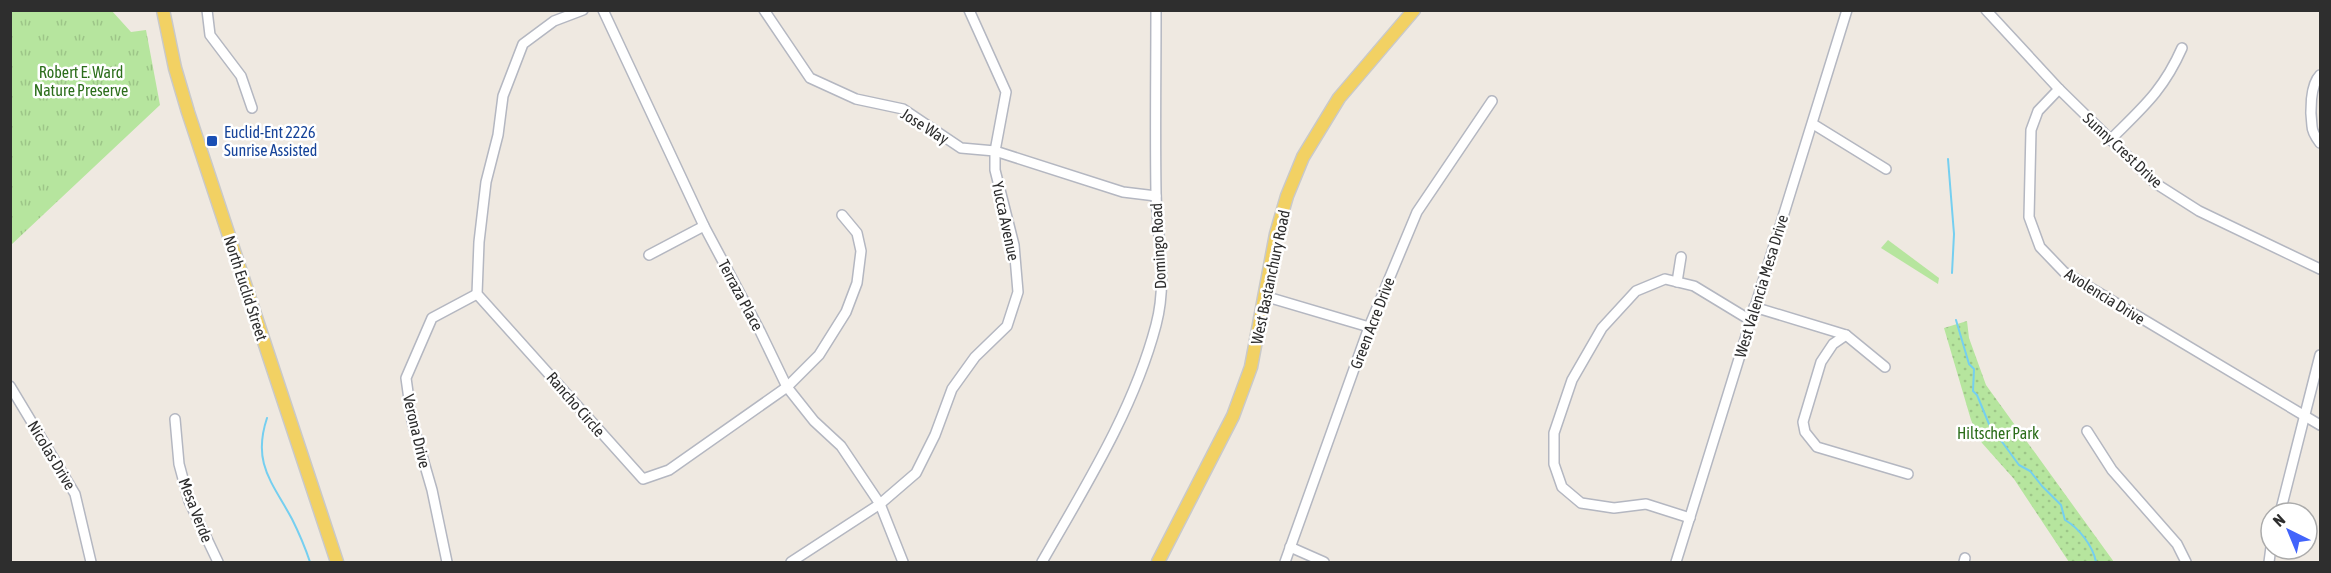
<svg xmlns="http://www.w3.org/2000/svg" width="2331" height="573" viewBox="0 0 2331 573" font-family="'Asap Condensed',sans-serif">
<defs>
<pattern id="grass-tufts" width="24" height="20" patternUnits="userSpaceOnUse" patternTransform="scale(1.5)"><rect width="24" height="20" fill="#b6e59e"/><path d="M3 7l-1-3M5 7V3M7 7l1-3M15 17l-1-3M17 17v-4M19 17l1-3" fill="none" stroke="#9dc588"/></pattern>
<pattern id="park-dots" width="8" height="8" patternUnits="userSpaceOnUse" patternTransform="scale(1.5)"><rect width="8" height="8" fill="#b6e59e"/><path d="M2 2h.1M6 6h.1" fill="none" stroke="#9dc588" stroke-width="1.8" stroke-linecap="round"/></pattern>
</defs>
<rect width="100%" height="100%" fill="#efe9e1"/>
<polygon fill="url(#grass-tufts)" points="11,10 112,11 131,32 146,30 160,105 11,245"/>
<polygon fill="url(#park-dots)" points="1967,321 1969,338 1986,385 2114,562 2069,562 2014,479 1982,443 1971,420 1944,328"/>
<polygon fill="#b6e59e" points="1888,240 1939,278 1938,284 1881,248"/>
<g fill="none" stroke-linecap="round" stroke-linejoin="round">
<g stroke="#75cff0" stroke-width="2">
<polyline points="1948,159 1954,234 1952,273"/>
<path d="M1956,320L1969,364L1974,369L1973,391L1977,395L1989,424L2019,465L2030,471L2042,486L2061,505L2065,520C2079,528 2093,546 2096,562"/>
<path d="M267,418C252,463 272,482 292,519C299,533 305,547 310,562"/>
</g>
<g stroke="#b4b7c1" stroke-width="12">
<g id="minor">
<polyline points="207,10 210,35 241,76 252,108"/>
<polyline points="583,10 554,21 523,44 503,96 498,135 486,182 479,242 477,294 643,479 669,470 787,387 819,355 846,312 857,283 861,251 857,233 842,215"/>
<polyline points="603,10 704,226 760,331 787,387 814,421 841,446 880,504 903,562"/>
<polyline points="764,10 810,78 856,99 903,109 961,148 995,151 1123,192 1156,196"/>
<polyline points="1986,10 2059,89 2155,183 2199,211 2320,269"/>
<path d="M2320,75C2310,85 2310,112 2312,126C2312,132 2317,139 2320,143"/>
<polyline points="2059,89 2038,111 2031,130 2029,217 2040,247 2064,272 2320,425"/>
<polyline points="1813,124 1886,169"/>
<path d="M2110,140C2142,108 2163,91 2182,48"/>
<polyline points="649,255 704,226"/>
<polyline points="1677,282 1681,257"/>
<polyline points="1264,296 1369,327"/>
<polyline points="1754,307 1846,335 1885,367"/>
<polyline points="1846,335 1833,344 1821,362 1803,422 1805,432 1817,447 1908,474"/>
<polyline points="10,386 75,494 91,562"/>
<polyline points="175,419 179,464 189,501 218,562"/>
<polyline points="2087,431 2112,470 2177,544 2186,562"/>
<polyline points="2280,513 2320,355"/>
<polyline points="1690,518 1646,504 1614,508 1581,503 1562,487 1554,464 1554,433 1572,380 1602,328 1636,291 1665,279 1694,286 1750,320"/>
<polyline points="1290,547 1324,562"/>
<polyline points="447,562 432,490 412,421 406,378 432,318 477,294"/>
<polyline points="791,562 880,504 916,473 935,435 952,389 975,357 1007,326 1018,292 1014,245 995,170 995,151 1006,92 969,10"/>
<path d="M1042,562C1085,487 1134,409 1156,325C1168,280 1157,238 1156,193C1155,132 1156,71 1156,10"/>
<polyline points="1285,562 1369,327 1417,212 1492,101"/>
<polyline points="1676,562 1847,10"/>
<polyline points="1964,562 1965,558"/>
<polyline points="2269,562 2271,547"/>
</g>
</g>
<g stroke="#c9c9c9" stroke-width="15">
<g id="major">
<polyline points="163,10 175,68 188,112 337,562"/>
<polyline points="1158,562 1233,416 1251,367 1276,234 1287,196 1303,157 1339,98 1414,10"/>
</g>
</g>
<use href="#minor" stroke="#fff" stroke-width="9"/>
<use href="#major" stroke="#f2d163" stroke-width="12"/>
</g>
<rect fill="#1a4fb4" stroke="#fff" stroke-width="2" x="206" y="135" width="12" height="12" rx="3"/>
<g text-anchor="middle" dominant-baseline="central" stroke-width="5" stroke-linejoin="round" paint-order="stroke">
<g font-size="16" fill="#2c6e1b" stroke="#fff">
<text x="81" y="72">Robert E. Ward<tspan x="81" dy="18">Nature Preserve</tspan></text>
<text x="1998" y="433">Hiltscher Park</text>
</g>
<g font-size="16" fill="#2e2e2e" stroke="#fff">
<text transform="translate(925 126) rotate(32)">Jose Way</text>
<text transform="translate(2123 150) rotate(43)">Sunny Crest Drive</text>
<text transform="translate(1006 221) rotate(78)">Yucca Avenue</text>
<text transform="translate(1158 246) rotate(-93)">Domingo Road</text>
<text transform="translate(1270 277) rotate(-78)">West Bastanchury Road</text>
<text transform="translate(1761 286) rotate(-73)">West Valencia Mesa Drive</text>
<text transform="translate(246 288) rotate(72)">North Euclid Street</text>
<text transform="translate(741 295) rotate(62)">Terraza Place</text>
<text transform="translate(2105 296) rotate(32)">Avolencia Drive</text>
<text transform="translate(1372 323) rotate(-69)">Green Acre Drive</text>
<text transform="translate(576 404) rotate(49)">Rancho Circle</text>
<text transform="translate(417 431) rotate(77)">Verona Drive</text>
<text transform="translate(52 455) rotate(59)">Nicolas Drive</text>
<text transform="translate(196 510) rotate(69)">Mesa Verde</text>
</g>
<g font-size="16" fill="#164399" stroke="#fff" text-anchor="start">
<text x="224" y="132">Euclid-Ent 2226<tspan x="224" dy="18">Sunrise Assisted</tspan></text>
</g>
</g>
<rect width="2331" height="573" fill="none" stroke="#2e2e2e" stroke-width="24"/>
<g transform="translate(2289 531) rotate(317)"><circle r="28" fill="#ffffff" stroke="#ababab" stroke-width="1.5"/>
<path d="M0-4.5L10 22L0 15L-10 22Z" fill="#4264fb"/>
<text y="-9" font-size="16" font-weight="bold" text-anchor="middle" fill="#2e2e2e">N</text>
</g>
</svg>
